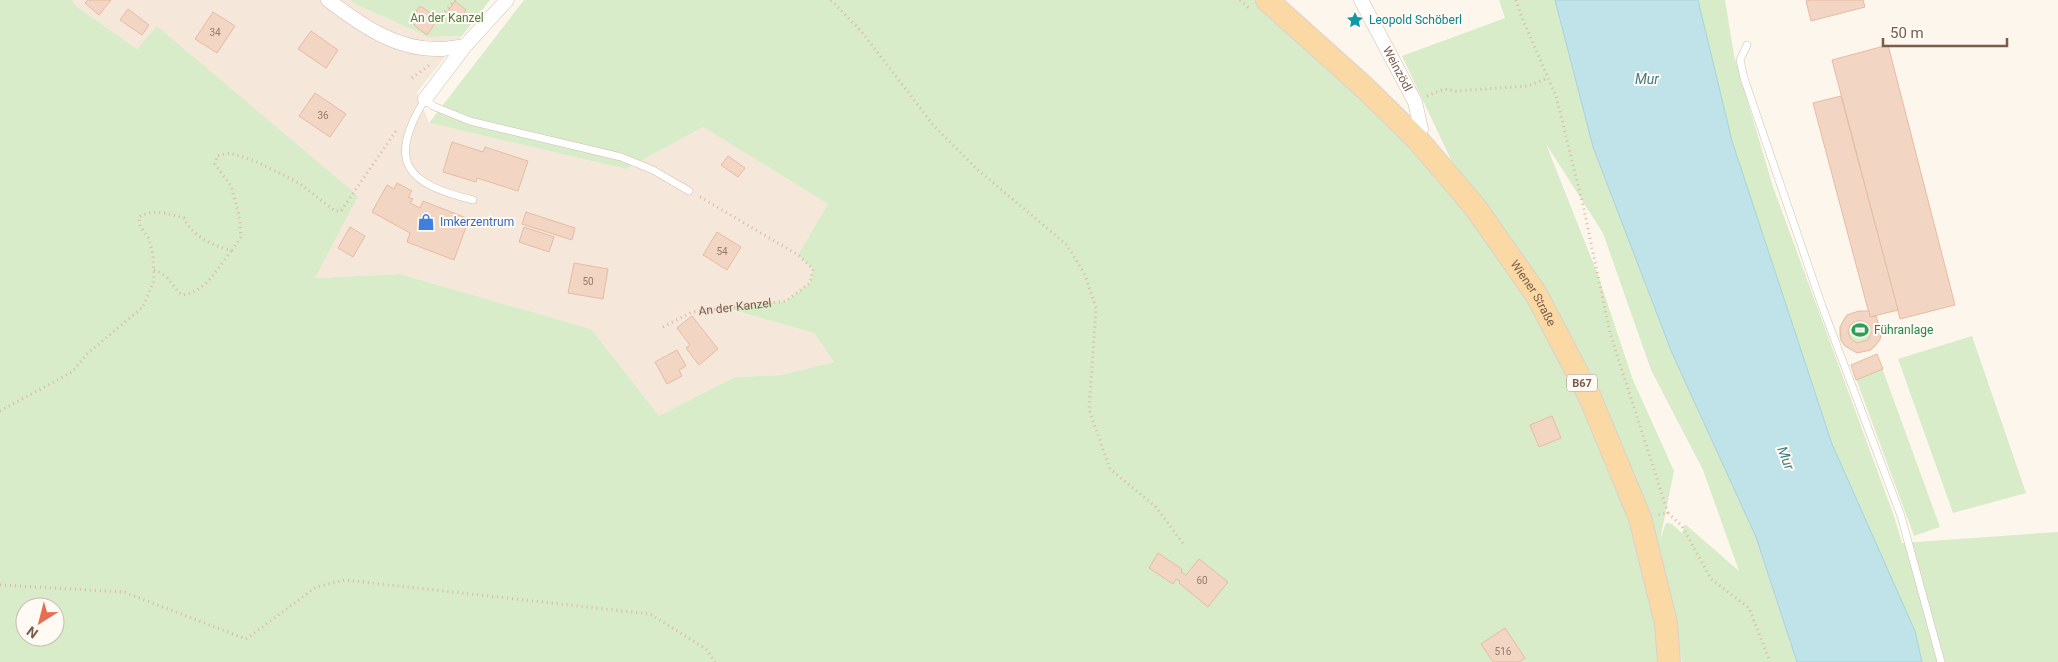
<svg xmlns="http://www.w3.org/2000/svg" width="2058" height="662" viewBox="0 0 2058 662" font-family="Roboto,sans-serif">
<rect width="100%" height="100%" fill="#fdf6ec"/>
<polygon fill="#f5e8da" points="72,0 350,0 357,5 429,37 462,36 417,92 429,123 626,169 703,127 828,204 799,255 813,269 810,283 786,301 726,309 814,333 834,362 781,375 735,377 659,417 591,329 400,274 314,278 156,27 137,49 76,6"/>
<g fill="#d8ecc9" fill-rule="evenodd">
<path d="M0,0H72L76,6L137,49L157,26L358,196L315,278L400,274L591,329L659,416L735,377L781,375L834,362L814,333L725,308L786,301L810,283L813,269L798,255L828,204L703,127L626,169L429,123L524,0H1267L1475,207L1589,395L1678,662H0ZM25,607H55V637H25Z"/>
<polygon points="350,0 490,0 462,36 429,37 357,5"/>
<path d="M1499,0H1555L1593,147L1672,353L1756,537L1797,662H1682L1665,577L1632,469L1596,382L1566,327L1517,248L1452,162L1402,56L1505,18ZM1546,144L1603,233L1651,370L1703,470L1739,571L1685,524L1682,533L1672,524L1666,523L1660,540L1674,471L1633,380L1598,275Z"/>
<polygon points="1698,0 1725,0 1734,55 1773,187 1894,516 1902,543 2058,532 2058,662 1922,662 1915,631 1832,444 1732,141"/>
<path d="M1859,311H1869L1870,317L1876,316C1899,366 1826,359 1841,324C1844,315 1851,312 1859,311Z"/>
<polygon points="1972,336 2026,493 1953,513 1898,359"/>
<polygon points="1877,354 1940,527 1914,536 1851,365"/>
</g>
<polygon fill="#bfe3e8" stroke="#a5d3da" points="1555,0 1698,0 1732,141 1832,444 1915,631 1922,662 1797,662 1756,537 1672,353 1593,147"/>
<g fill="#f3d5c3" stroke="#e6bba3" fill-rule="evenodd">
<polygon points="88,0 111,0 99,15 85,3"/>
<polygon points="1810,0 1863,0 1865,7 1811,21 1806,1"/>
<polygon points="455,1 466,10 458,21 447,12"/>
<polygon points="419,7 422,7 438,19 427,35 414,25 419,19 414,15"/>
<polygon points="128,9 149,25 142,35 120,20"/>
<polygon points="213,12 235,26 217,53 195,39"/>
<polygon points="311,31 338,50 326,68 298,49"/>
<polygon points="1888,45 1955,305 1900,319 1832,60"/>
<polygon points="315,93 346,114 330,137 299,116"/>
<polygon points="1841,96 1898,310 1870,317 1813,103"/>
<polygon points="452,142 483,152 485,147 528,161 518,191 477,178 476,182 443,172"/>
<polygon points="728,156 745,168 738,177 721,165"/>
<polygon points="397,183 412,191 408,197 413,199 410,203 420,208 423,201 469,219 454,260 407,242 410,233 372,212 387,185 394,189"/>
<polygon points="526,212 575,228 572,240 522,224"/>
<polygon points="350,227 365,236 353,257 338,248"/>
<polygon points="524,227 554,237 549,252 519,242"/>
<polygon points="717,232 741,247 727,270 703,255"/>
<polygon points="574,263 608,269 603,299 568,293"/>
<path d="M1859,311H1869L1870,317L1876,316L1881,333L1880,340L1871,350L1857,353L1845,346L1841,340L1840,327L1847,315ZM1860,320L1870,326L1871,333L1868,340L1857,343L1851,339L1848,332L1850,325Z"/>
<polygon points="692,316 718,349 699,365 686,348 690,345 677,328"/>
<polygon points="677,350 686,366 679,370 682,376 667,384 655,362"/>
<polygon points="1877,354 1883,369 1856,380 1851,365"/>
<polygon points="1552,416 1561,438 1539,447 1530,425"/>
<polygon points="1158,553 1182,569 1181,572 1186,575 1199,559 1228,582 1208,607 1179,583 1180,581 1176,579 1173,584 1149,568"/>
<polygon points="1505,628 1525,658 1519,662 1493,662 1481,644"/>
</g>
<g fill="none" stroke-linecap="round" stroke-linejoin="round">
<g stroke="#d1beb0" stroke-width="8">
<g id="service">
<polyline points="1747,45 1740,60 1744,78 1822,306 1901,516 1941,662"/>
<path d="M473,200C407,184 386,163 425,99L433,106L470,121L621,157L653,170L689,191"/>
</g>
</g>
<g stroke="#d1beb0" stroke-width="15">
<g id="minor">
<path d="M328,0C361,25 396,50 439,49C447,49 457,47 465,46"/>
<path id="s2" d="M1361,0L1415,102L1421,129L1418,140"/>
<polyline points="425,99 465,46 507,0"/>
</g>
</g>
<g stroke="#dad1cd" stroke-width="24">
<g id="primary">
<path id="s3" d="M1267,0L1365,88L1418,140L1475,207L1536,294L1589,395L1640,518L1666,623L1669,662"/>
</g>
</g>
<g stroke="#d9b8a5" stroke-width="3" stroke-dasharray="1 4" stroke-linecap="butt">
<polyline points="831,0 862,32 934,126 978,170 1067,245 1085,275 1096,308 1089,410 1110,469 1156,507 1185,546"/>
<polyline points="1240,0 1249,8"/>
<polyline points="1516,0 1522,18 1556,96 1583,205 1610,333 1668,513 1657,515"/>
<polyline points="445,12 455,0"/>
<polyline points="412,78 432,63"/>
<polyline points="1427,96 1444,89 1456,91 1528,86 1548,78"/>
<path d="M154,270C171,276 170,285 182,295C206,292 218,268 232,250"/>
<path id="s1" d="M663,327L692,312L786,301L810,283L813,269L798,255L697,195"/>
<path d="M0,411L72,372L88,353L143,307L154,280L153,255L149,239L140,226L139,217C153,208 169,214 184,218C191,235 213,247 232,250L241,237L239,215L231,186L215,164L217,156L230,153L255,161L299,183L335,211H341L398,128"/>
<polyline points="1668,513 1682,526 1711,579 1749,608 1770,662"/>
<polyline points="0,585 124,592 246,639 316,587 345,580 650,614 706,649 715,662"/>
</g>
<use href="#service" stroke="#fff" stroke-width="7"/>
<use href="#minor" stroke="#fff" stroke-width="14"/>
<use href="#primary" stroke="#fbd9a5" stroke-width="22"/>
</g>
<defs>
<g id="sight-bare" transform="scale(1.35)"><path d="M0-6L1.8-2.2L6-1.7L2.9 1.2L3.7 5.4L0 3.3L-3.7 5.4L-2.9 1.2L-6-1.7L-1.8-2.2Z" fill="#0f9aa8" stroke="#fffaf3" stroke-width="2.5" paint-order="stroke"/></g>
<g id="shop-bare" transform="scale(1.35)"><path d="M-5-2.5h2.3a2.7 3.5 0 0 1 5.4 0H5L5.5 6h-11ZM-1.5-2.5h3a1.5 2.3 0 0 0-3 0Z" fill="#3f7fe0" stroke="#fffaf3" stroke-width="2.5" paint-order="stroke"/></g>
<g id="stadium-bare" transform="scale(1.35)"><path d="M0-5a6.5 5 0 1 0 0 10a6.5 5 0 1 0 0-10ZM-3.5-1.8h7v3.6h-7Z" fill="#2e9e5b" stroke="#fffaf3" stroke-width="2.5" paint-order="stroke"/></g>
</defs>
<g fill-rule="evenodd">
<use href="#sight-bare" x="1355" y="20"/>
<use href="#shop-bare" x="426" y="222"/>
<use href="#stadium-bare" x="1860" y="330"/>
</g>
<g text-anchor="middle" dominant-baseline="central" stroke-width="4" stroke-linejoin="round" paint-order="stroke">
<g font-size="10" fill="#987a6a">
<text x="215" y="32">34</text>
<text x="323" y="115">36</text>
<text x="722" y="251">54</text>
<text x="588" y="281">50</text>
<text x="1202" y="580">60</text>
<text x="1503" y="651">516</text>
</g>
<rect fill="#fffaf3" stroke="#a28b7f" stroke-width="1" x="1567" y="374.5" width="30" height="17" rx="4"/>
<g font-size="11" font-weight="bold" fill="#7a5c4d">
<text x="1582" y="383">B67</text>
</g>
<g font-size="12" fill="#537a41" stroke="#fffaf3">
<text x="447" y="18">An der Kanzel</text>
</g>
<g font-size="12" fill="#0d838f" stroke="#fffaf3" text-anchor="start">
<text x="1369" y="20">Leopold Schöberl</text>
</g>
<g font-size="12" fill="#7a5c4d" stroke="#fffaf3">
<text stroke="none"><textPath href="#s2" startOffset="78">Weinzödl</textPath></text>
<text stroke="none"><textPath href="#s3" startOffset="398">Wiener Straße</textPath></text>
<text stroke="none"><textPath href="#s1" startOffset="76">An der Kanzel</textPath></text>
</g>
<g font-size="12" fill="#366cbe" stroke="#fffaf3" text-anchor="start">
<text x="440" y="222">Imkerzentrum</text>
</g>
<g font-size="12" fill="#27864d" stroke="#fffaf3" text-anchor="start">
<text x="1874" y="330">Führanlage</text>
</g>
<g font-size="14" font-style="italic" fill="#437c86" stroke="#fffaf3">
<text x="1647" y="79">Mur</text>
<text transform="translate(1786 458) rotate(68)">Mur</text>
</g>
</g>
<g transform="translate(40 622) rotate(216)"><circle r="24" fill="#fffaf3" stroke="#cabbb1"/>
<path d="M0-4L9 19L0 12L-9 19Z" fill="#e76f51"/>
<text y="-8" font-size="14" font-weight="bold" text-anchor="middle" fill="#7a5c4d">N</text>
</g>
<path d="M1883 38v8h124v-8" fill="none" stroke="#7a5c4d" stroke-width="2.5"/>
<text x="1890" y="38" font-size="15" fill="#7a5c4d" stroke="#fffaf3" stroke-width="4" paint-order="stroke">50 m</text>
</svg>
